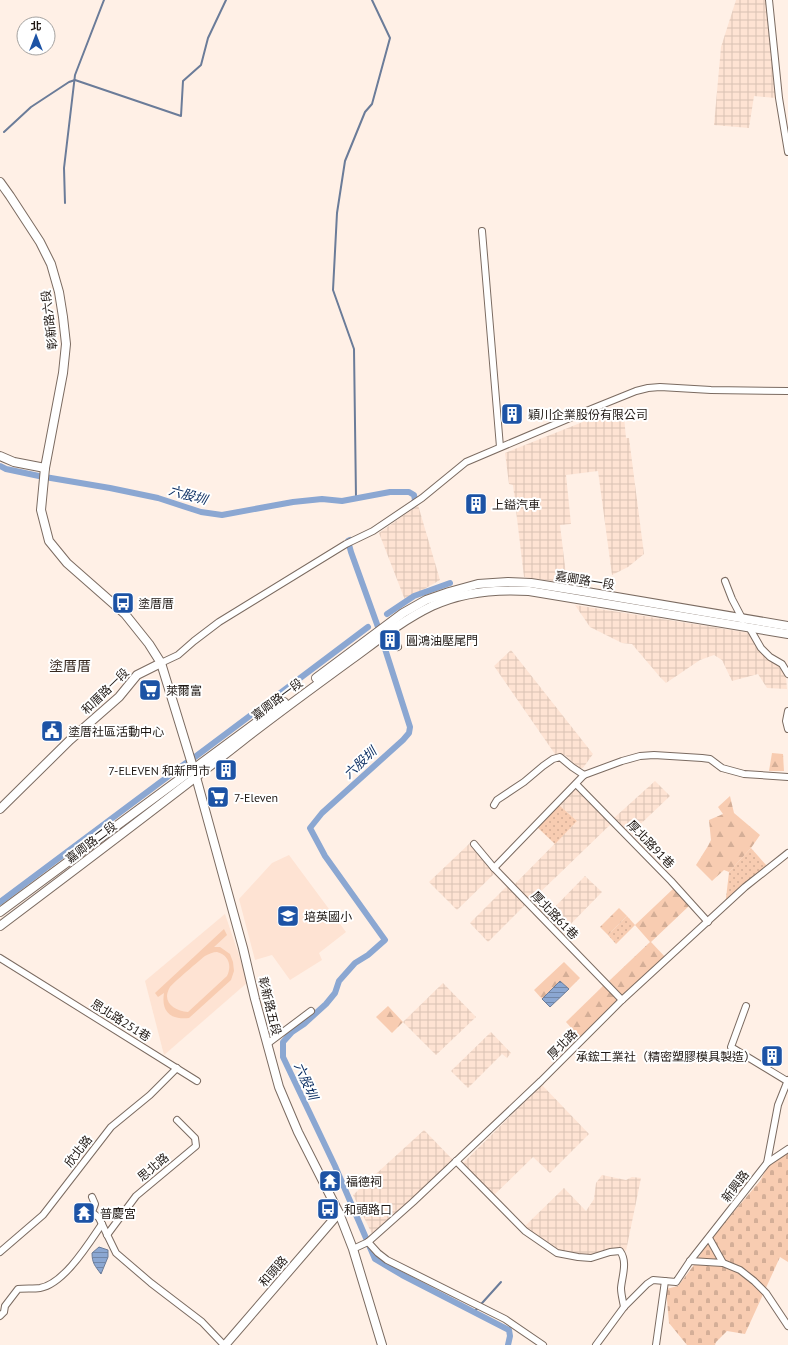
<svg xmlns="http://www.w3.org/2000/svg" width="788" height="1345" viewBox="0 0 788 1345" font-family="'PT Sans','Noto Sans TC',sans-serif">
<defs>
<pattern id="industrial-grid" width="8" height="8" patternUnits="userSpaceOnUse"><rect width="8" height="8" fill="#fee3d3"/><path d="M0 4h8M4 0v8" fill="none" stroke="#d9c2b4"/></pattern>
<pattern id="grass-dots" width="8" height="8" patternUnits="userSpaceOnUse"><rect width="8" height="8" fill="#f8ccb1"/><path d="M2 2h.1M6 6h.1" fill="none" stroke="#d4ae97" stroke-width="1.8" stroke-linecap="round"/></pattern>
<pattern id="forest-firs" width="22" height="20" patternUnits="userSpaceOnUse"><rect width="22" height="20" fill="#f8ccb1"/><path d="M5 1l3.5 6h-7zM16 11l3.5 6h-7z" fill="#d4ae97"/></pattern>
<pattern id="cemetery-stones" width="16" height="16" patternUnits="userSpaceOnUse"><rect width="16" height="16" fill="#f8ccb1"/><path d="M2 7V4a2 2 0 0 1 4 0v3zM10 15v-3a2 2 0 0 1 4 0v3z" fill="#d4ae97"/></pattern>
<pattern id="water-rules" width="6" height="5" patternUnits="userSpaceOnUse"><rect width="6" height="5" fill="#8ba7d2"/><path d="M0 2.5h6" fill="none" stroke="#7187a9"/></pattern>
</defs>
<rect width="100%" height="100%" fill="#fff0e6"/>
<g fill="#fee3d3">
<polygon points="289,855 346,932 319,953 322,960 290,980 272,955 255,960 239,899 272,863"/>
<polygon points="225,914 248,982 164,1055 145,981"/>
</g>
<g fill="url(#industrial-grid)">
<polygon points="736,0 769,0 776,98 754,96 749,128 714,125 721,47"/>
<polygon points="623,406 626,438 629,438 644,554 628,567 612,575 598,471 566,475 571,524 560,525 567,583 524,577 513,485 509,484 505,453"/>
<polygon points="418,505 440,580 405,600 379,533"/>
<polygon points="575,605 750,633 756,647 782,669 786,677 787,689 767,688 758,674 732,681 722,660 714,655 700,660 666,683 660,677 632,644 622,643 590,627"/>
<polygon points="511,650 593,754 583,768 579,768 565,755 557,757 494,666"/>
<polygon points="655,781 670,796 630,834 614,818"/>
<polygon points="577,787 612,823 531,901 515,884 577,821 559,805"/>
<polygon points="469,844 496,872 457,910 429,882"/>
<polygon points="585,876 602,892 562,933 546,916"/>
<polygon points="508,885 527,903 488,942 470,923"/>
<polygon points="443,983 476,1017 436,1055 403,1022"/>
<polygon points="491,1032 511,1053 507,1058 502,1054 468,1088 451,1071"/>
<polygon points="542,1085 589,1134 550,1173 533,1157 493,1196 463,1163"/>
<polygon points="424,1130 454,1161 375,1240 353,1195"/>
<polygon points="602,1175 626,1180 632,1177 641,1178 626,1251 615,1249 595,1255 574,1256 559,1253 524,1227 564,1188 586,1211 594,1199 596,1183"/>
</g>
<g fill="url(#grass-dots)">
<polygon points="559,805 577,821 555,844 537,827"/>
<polygon points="751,848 767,866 725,907 729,872"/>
<polygon points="627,916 635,925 616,944 608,935"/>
</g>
<g fill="url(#forest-firs)">
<polygon points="772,753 783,754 784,771 769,771"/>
<polygon points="730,796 734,813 760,835 751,848 729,872 724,870 712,881 696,865 708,846 711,840 709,820 723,814 718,807"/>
<polygon points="674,888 690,905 651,942 667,959 626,996 622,995 609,981 650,942 635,925"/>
<polygon points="619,908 627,916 608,935 600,927"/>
<polygon points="564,962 580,978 569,989 560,981 542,999 534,990"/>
<polygon points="605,984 619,999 582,1040 566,1022"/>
<polygon points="388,1006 403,1022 392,1033 376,1017"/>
</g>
<polygon fill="url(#cemetery-stones)" points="788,1150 788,1262 780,1257 745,1334 727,1331 716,1342 715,1345 687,1345 669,1323 666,1289 678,1286 694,1265 708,1242 760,1181 771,1160"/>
<path fill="#f8ccb1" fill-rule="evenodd" d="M224,929L227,935L214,947H220L230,954L233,962L234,971L231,980L189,1018C170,1020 161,1011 164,993L158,997L155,993ZM217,952C229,955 232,966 227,976L188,1012C174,1011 161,1002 170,987C172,984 201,959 205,956C209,954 213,952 217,952Z"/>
<g fill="url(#water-rules)" stroke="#6b7c99">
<polygon points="560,981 569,989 550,1007 542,999"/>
<path d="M99,1247L108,1250V1257L101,1274C95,1266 92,1263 92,1253Z"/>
</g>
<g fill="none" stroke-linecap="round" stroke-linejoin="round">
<g stroke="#6b7c99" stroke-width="2">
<polyline points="4,132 31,107 69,82 75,80 181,116 183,81 201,65 208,38 226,0"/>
<polyline points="65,203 64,168 75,75 104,0"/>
<polyline points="356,498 354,349 333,290 337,213 345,161 365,112 372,104 390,38 372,0"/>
<polyline points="474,1312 501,1282"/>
</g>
<g stroke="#8ba7d2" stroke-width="6">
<polyline points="0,466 6,469 39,476 110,488 158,498 201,512 222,515 293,502 322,499 342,501 390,492 409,492 414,495 415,500 412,506"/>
<polyline points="350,540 348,541 351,552 378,627 410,727 409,733 403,740 322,813 310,828 325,856 385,940 368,955 355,963 339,981 335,993 326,1004 304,1024 292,1032 283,1042 283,1057 335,1166 375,1259 402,1275 509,1330 510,1336 508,1345"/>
<polyline points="387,614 414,596 450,583"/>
<polyline points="195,757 368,627"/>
<polyline points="0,902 186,763"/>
</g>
<g stroke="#7b6b61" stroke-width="8">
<g id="minor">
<polyline points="769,0 779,98 788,152"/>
<polyline points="482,231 500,447"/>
<polyline points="725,581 732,599 743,620"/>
<polyline points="749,627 761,648 770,657 782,664 788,674"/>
<polyline points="390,630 398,647"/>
<polyline points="161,663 178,655 194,641 219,622 346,544 373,531 422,498 466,462 584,412 636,391 648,388 660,387 711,390 788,391"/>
<polyline points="788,711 786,721 788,729"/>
<polyline points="576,784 671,881 708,922"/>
<polyline points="494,805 497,800 524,782 543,766 553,759 560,757 572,767 584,775"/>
<polyline points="474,844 494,868 622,1000"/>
<polyline points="494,868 584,775 622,761 640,756 654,755 702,758 710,759 722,768 744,774 788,777"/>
<polyline points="0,958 197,1081"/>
<polyline points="746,1006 731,1047 787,1081"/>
<polyline points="267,1044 311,1011"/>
<path d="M456,1161L525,1231L557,1253L578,1257L591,1258L610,1252L620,1251C628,1262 622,1276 621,1288C621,1294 623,1301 624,1307"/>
<polyline points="767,1163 788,1149"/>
<polyline points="92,1197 95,1204 92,1212 99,1218 116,1253 151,1283 202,1322 224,1345"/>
<polyline points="107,1235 136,1196 196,1146 195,1138 177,1120"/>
<polyline points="709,1238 723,1263 740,1270 754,1281 766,1293 788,1326"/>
<polyline points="368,1242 378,1253 387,1260 505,1319 543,1345"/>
<polyline points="353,1249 368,1242 413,1202 541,1081 622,1000 745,887 788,853"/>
<polyline points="0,1252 43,1215 111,1127 150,1095 177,1068"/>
<polyline points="690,1261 723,1263"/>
<path d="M0,1316L4,1312L5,1306L18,1289C25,1288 33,1289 40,1288C64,1284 89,1243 102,1224"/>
<polyline points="596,1345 624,1307 647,1284 653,1280 676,1282 690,1261 767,1163 778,1105 788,1080"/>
<polyline points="656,1345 665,1281"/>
</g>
</g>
<g stroke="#7b6b61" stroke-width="10">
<g id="tertiary">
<polyline points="0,182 10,196 40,242 51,264 59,292 63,317 66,344 63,373 45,468 41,510 49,541 67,563 125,614 149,644 161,663 196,777 243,948 255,999 279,1087 298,1132 339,1213 353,1249 382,1345"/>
<polyline points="0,456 14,462 45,468"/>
<polyline points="316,678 403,613 426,600 449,592 478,584 508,582 531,583 581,591 788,626"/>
<polyline points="0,809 70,740 119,697 137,675 161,663"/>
<polyline points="0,912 284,702"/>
<path d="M0,926C81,865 162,804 242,741C278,713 315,686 352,659C378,640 403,620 432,606C462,592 497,589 529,591L788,634"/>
<polyline points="225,1345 339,1213"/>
</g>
</g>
<use href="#minor" stroke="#fff" stroke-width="6"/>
<use href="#tertiary" stroke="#fff" stroke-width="8"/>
</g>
<defs>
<g id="building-square" transform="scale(1.15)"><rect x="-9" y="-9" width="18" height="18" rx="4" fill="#1d53a5" stroke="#fff"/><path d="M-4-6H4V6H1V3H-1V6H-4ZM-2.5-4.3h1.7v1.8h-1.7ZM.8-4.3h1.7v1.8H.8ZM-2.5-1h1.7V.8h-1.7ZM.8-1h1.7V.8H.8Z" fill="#fff"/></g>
<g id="bus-square" transform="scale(1.15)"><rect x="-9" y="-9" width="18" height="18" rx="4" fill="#1d53a5" stroke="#fff"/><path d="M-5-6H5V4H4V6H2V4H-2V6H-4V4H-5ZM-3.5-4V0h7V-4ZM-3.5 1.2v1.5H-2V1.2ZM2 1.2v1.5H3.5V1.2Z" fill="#fff"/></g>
<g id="supermarket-square" transform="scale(1.15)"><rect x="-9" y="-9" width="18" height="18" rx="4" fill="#1d53a5" stroke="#fff"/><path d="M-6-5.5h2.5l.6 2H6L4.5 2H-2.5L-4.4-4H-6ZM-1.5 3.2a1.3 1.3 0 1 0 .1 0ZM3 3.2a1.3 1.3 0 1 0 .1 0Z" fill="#fff"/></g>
<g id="civic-square" transform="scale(1.15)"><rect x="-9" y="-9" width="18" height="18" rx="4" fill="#1d53a5" stroke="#fff"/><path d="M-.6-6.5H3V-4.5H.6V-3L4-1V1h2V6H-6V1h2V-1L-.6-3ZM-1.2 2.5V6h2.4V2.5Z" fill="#fff"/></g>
<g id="school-square" transform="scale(1.15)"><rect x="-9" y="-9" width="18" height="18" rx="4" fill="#1d53a5" stroke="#fff"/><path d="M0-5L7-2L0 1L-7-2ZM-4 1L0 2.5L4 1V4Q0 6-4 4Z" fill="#fff"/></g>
<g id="temple-square" transform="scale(1.15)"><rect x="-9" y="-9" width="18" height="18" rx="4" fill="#1d53a5" stroke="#fff"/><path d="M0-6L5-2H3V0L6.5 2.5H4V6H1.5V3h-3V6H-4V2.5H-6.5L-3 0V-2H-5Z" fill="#fff"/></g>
</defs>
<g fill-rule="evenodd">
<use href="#building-square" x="512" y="414"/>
<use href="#building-square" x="476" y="504"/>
<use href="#bus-square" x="123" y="603"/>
<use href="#building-square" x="390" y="640"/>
<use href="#supermarket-square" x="150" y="690"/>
<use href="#civic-square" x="52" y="731"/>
<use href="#building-square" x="226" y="770"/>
<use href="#supermarket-square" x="218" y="797"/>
<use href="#school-square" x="288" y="916"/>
<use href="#building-square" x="772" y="1056"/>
<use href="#temple-square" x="330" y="1181"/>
<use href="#bus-square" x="328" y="1209"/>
<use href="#temple-square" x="84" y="1213"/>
</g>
<g text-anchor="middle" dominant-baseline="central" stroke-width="4" stroke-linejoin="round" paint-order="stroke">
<g font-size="12" fill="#1f1814" stroke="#fff">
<text transform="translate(49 320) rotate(-97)">彰新路六段</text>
<text transform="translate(585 580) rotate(9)">嘉卿路一段</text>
<text transform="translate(105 691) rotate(-44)">和厝路一段</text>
<text transform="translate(277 699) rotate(-37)">嘉卿路一段</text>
<text transform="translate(91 842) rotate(-37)">嘉卿路二段</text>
<text transform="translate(651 844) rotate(46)">厚北路91巷</text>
<text transform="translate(555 915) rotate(46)">厚北路61巷</text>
<text transform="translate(270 1006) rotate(76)">彰新路五段</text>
<text transform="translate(121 1020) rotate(32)">思北路251巷</text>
<text transform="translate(562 1044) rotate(-45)">厚北路</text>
<text transform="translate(78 1151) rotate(-52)">欣北路</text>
<text transform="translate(153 1167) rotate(-40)">思北路</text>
<text transform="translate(735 1186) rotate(-53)">新興路</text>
<text transform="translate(273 1271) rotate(-49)">和頭路</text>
</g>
<g font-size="12" fill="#1f1814" stroke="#fff" text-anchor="start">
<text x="528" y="414">穎川企業股份有限公司</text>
<text x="492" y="504">上鎰汽車</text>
<text x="138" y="603">塗厝厝</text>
<text x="406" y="640">圓鴻油壓尾門</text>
<text x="166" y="690">萊爾富</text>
<text x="68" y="731">塗厝社區活動中心</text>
<text x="210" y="770" text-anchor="end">7-ELEVEN 和新門市</text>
<text x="234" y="797">7-Eleven</text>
<text x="304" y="916">培英國小</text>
<text x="756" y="1056" text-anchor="end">承鋐工業社（精密塑膠模具製造）</text>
<text x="346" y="1181">福德祠</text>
<text x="344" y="1209">和頭路口</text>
<text x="100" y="1213">普慶宮</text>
</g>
<g font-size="13" font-style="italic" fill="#0c2f63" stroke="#fff">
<text transform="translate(188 495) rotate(16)">六股圳</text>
<text transform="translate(360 763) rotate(-43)">六股圳</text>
<text transform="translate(306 1081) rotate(66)">六股圳</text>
</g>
<g font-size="14" fill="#36281f" stroke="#fff">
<text x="70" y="666">塗厝厝</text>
</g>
</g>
<g transform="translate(36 36)"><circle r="19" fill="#ffffff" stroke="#a5a3a1"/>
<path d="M0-3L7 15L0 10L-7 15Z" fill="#1d53a5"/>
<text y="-6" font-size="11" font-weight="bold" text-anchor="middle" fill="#1f1814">北</text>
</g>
</svg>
